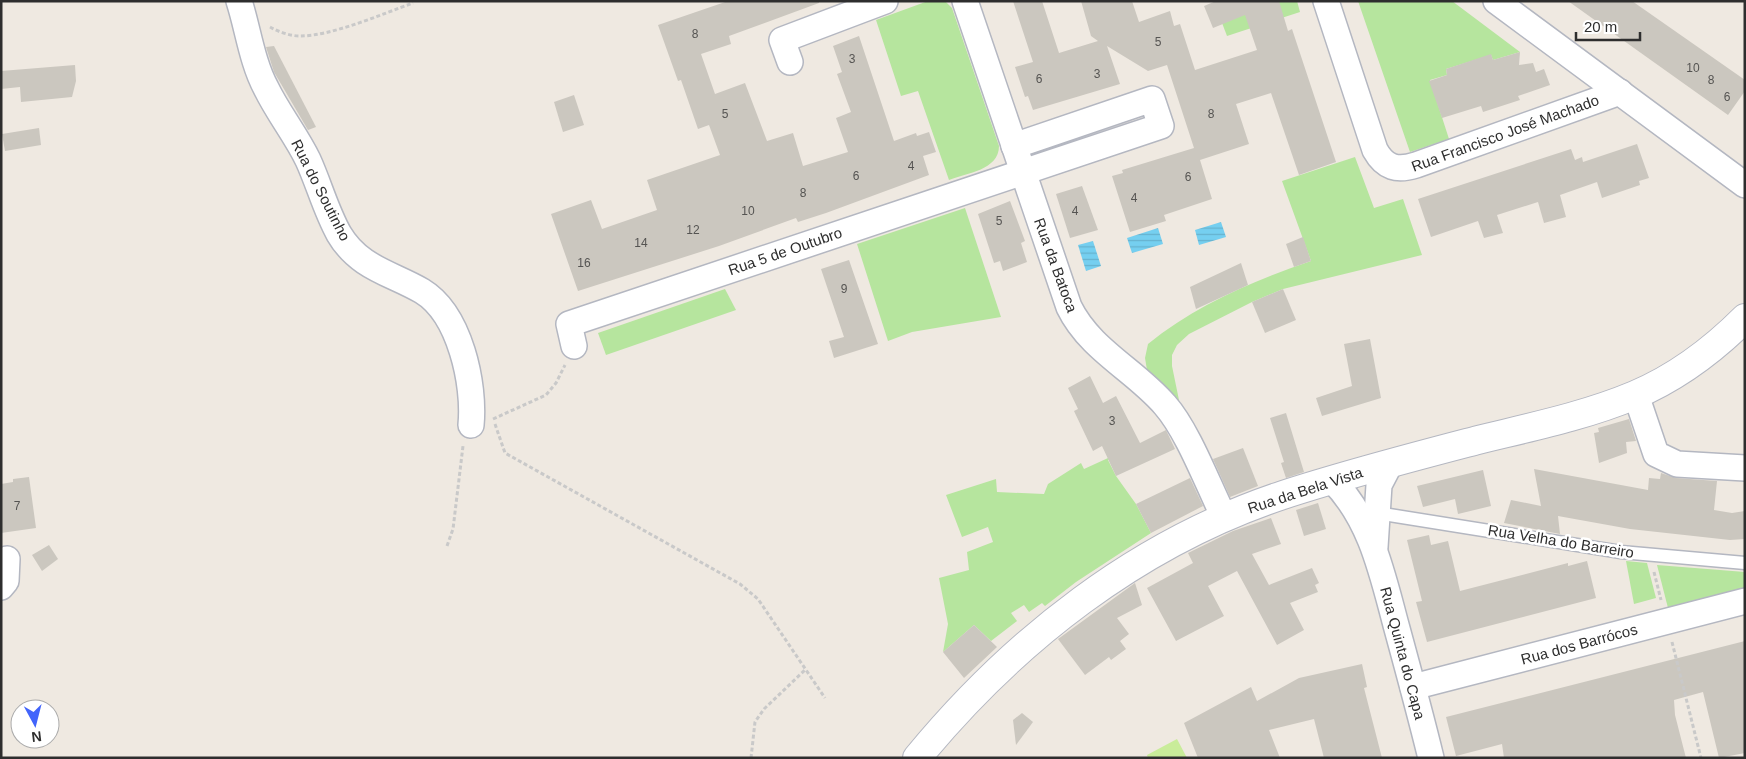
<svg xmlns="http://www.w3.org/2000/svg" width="1746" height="759" viewBox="0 0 1746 759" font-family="Arial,sans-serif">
<defs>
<pattern id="water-rules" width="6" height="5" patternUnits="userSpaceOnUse" patternTransform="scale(1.25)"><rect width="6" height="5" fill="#75cff0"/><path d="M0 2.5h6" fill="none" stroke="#66b2ce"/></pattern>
</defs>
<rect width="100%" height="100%" fill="#efe9e1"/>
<g fill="#b6e59e">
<path d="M928,1H945L952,8L999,146C999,170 967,173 949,180L918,91L901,96L876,20Z"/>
<polygon points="1262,1 1297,1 1300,12 1227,36 1219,15"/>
<polygon points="1358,1 1452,1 1520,52 1493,60 1491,55 1446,69 1447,75 1430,80 1449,139 1410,152"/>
<path d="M1355,157L1374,208L1403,199L1422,255L1283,289L1252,302L1189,334L1177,345L1172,355V366L1180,405L1147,370L1145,358L1148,344C1196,305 1253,281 1311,261L1282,181Z"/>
<polygon points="965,208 1001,317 912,332 888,341 857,244"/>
<polygon points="725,289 736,310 606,355 598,333"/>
<polygon points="1119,453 1108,460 1116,476 1136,504 1151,533 1076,582 1045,606 1042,603 1029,612 1024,605 1011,613 1017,621 991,641 974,625 943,652 948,624 939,578 969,570 967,552 993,542 988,527 962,537 946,495 996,479 997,492 1044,494 1048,484 1081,463 1084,469"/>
<polygon points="1626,561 1647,563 1656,598 1634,604"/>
<polygon points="1657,565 1745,572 1745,589 1668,608"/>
</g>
<polygon fill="#c9ec9a" points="1177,739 1187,758 1148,758 1147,755"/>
<g fill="url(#water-rules)">
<polygon points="1221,222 1226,237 1199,245 1195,230"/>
<polygon points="1158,228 1163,244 1132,253 1127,238"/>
<polygon points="1093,241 1101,266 1086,271 1078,245"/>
</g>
<g fill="#cbc7bf">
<polygon points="728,1 819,1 819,3 729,36 731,44 701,54 715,94 745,83 767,141 793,133 803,166 848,152 836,118 851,112 837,74 842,72 833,46 859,36 894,141 916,133 917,136 929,132 936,152 923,156 929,175 826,213 798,222 796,218 719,246 578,291 551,214 591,200 602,229 657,210 647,180 720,155 709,125 698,129 681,80 678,81 658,25"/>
<polygon points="1013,1 1042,1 1059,53 1098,41 1091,36 1081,1 1132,1 1139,22 1170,11 1174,26 1180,24 1195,70 1257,50 1245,15 1213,28 1204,6 1216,1 1279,1 1288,31 1292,29 1336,162 1299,175 1271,93 1236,104 1249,144 1200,160 1212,199 1164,215 1166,221 1130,232 1112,176 1123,173 1122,170 1194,148 1167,65 1148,71 1107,46 1120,84 1033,110 1028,96 1025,97 1015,67 1033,62"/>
<polygon points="1568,1 1632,1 1745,80 1745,91 1728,115"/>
<polygon points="274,46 316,127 308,130 274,72 266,47"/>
<polygon points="1520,52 1519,65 1533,63 1536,72 1544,69 1550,85 1518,96 1520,100 1483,112 1481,106 1442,118 1429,81 1447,75 1446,69 1491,54 1493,60"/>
<polygon points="75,65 76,81 72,97 21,102 20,87 1,89 1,71"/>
<polygon points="574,95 584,125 563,132 554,102"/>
<polygon points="39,128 41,145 5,151 2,134"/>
<polygon points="1637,144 1649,178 1639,181 1640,185 1602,198 1597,182 1560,195 1566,217 1544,223 1538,202 1497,215 1503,233 1484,238 1478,221 1431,237 1418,199 1571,149 1575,160 1582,157 1583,162"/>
<polygon points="1082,186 1098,230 1070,238 1056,194"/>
<polygon points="1010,201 1025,241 1021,243 1027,262 1003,271 1000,261 994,263 978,214"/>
<polygon points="1303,237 1311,261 1294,267 1286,244"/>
<polygon points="849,260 878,344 834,358 829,341 844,337 821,269"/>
<polygon points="1241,263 1248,285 1196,309 1190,287"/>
<polygon points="1283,289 1296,320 1265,333 1252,302"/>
<polygon points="1370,339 1381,398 1322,416 1316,398 1352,386 1344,344"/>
<polygon points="1090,376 1103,403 1116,396 1140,443 1166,430 1175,449 1116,476 1102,446 1093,451 1074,411 1078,409 1068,388"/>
<polygon points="1286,413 1304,472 1286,478 1281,463 1284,462 1270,418"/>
<polygon points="1629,419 1636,441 1626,442 1627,453 1599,463 1594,433 1599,432 1598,428"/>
<polygon points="1243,448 1258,486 1230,497 1213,459"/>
<polygon points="1534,469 1648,490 1649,478 1660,479 1661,473 1676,478 1717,481 1714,510 1732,513 1745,511 1745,539 1730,540 1630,529 1558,516 1560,534 1504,523 1511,500 1541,506"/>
<polygon points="1483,470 1491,506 1458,514 1455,499 1423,507 1417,486"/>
<polygon points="29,477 36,528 1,533 1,484 13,482 13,479"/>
<polygon points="1190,478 1203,506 1151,533 1136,504"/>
<polygon points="1318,503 1326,529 1304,536 1296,510"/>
<polygon points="1271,518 1281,544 1252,554 1269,585 1312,568 1319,583 1315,585 1318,592 1290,603 1304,630 1277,645 1237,571 1208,586 1224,616 1176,641 1147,588 1193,563 1188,553 1233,531"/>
<polygon points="1429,535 1431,545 1448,541 1460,591 1568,563 1568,566 1587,561 1596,598 1427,642 1416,602 1422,601 1407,540"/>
<polygon points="49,545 58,559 42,571 32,555"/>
<polygon points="1135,583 1142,605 1117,618 1129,634 1120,641 1126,649 1111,660 1109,657 1085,675 1058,639"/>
<polygon points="974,625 997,647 964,678 943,652"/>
<polygon points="1745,641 1745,753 1719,758 1703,692 1674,700 1675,715 1686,758 1504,758 1502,744 1456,756 1446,717"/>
<polygon points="1362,664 1367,687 1364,688 1382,758 1324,758 1314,719 1269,730 1280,758 1198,758 1184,723 1251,687 1257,701 1299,678"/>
<polygon points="1022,713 1033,722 1016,745 1013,720"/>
</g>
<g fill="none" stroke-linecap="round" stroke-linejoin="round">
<g stroke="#b4b7c1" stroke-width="15">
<polyline id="service" points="1377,513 1621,552 1745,563"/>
</g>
<g stroke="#b4b7c1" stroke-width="28">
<g id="minor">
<path d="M239,1C248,29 252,62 266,88C278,113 296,135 308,160C319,184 326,211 339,234C359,268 391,273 422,291C460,314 475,384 471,425"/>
<path d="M965,1L1069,307C1090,350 1135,370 1165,405C1188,431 1208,485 1224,517"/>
<path d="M1326,1L1375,150C1385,168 1397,171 1416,165L1620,92"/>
<polyline points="1496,1 1745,185"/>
<polyline points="790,62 782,40 885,1"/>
<polyline points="574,346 569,324 1161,126 1152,99 1014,146"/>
<polyline points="1636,395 1656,454 1677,464 1745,468"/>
<path d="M1332,480C1371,519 1382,573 1396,625C1408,669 1420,713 1431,758"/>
<polyline points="1375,547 1379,485 1390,464"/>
<polyline points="1,587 6,581 7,559"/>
<polyline points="1413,687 1745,601"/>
</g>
</g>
<g stroke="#b4b7c1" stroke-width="30">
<path id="secondary" d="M917,758C1014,640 1138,543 1283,495C1347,474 1413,457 1478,440C1531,427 1585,416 1635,395C1675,378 1714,349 1745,318"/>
</g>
<g stroke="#c9c9c9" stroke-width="3" stroke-dasharray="4 2.5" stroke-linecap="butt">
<path d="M270,27C279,32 290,36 300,36C332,36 382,14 413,3"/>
<polyline points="493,419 546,395 556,383 565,365"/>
<polyline points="495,424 505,453 740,584 758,599 825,698"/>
<polyline points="447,546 453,529 463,446"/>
<polyline points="1654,572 1661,600"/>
<polyline points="1672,642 1701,758"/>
<polyline points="751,758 755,722 764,709 806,669"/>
</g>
<use href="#service" stroke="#fff" stroke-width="12"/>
<use href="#minor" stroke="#fff" stroke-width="25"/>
<use href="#secondary" stroke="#fff" stroke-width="28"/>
</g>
<g text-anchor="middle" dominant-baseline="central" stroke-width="5" stroke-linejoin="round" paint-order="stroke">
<g font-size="12" fill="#555452">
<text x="695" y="34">8</text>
<text x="1158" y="42">5</text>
<text x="852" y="59">3</text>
<text x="1693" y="68">10</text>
<text x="1097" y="74">3</text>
<text x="1039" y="79">6</text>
<text x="1711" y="80">8</text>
<text x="1727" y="97">6</text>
<text x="725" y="114">5</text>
<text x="1211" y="114">8</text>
<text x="911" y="166">4</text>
<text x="856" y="176">6</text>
<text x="1188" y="177">6</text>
<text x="803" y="193">8</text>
<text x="1134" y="198">4</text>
<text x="748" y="211">10</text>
<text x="1075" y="211">4</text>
<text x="999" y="221">5</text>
<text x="693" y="230">12</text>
<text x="641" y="243">14</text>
<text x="584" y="263">16</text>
<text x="844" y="289">9</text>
<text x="1112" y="421">3</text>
<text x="17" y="506">7</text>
</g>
<g font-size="15" fill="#2e2e2e" stroke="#fff">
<text transform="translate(1505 133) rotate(-20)">Rua Francisco José Machado</text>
<text transform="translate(321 190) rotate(63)">Rua do Soutinho</text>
<text transform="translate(785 251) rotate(-19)">Rua 5 de Outubro</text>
<text transform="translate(1056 265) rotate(70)">Rua da Batoca</text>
<text transform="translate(1305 490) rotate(-18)">Rua da Bela Vista</text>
<text transform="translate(1561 541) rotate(9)">Rua Velha do Barreiro</text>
<text transform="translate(1579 644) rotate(-15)">Rua dos Barrócos</text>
<text transform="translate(1403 653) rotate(75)">Rua Quinta do Capa</text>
</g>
</g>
<rect width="1746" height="759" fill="none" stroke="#2e2e2e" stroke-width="5"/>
<g transform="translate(35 724) rotate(173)"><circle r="24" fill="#ffffff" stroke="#ababab"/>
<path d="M0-4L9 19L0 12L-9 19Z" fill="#4264fb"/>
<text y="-8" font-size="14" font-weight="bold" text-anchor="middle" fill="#2e2e2e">N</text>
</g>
<path d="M1576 32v8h64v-8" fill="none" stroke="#2e2e2e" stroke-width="2.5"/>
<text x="1584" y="32" font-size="15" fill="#2e2e2e" stroke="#ffffff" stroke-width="4" paint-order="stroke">20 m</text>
</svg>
